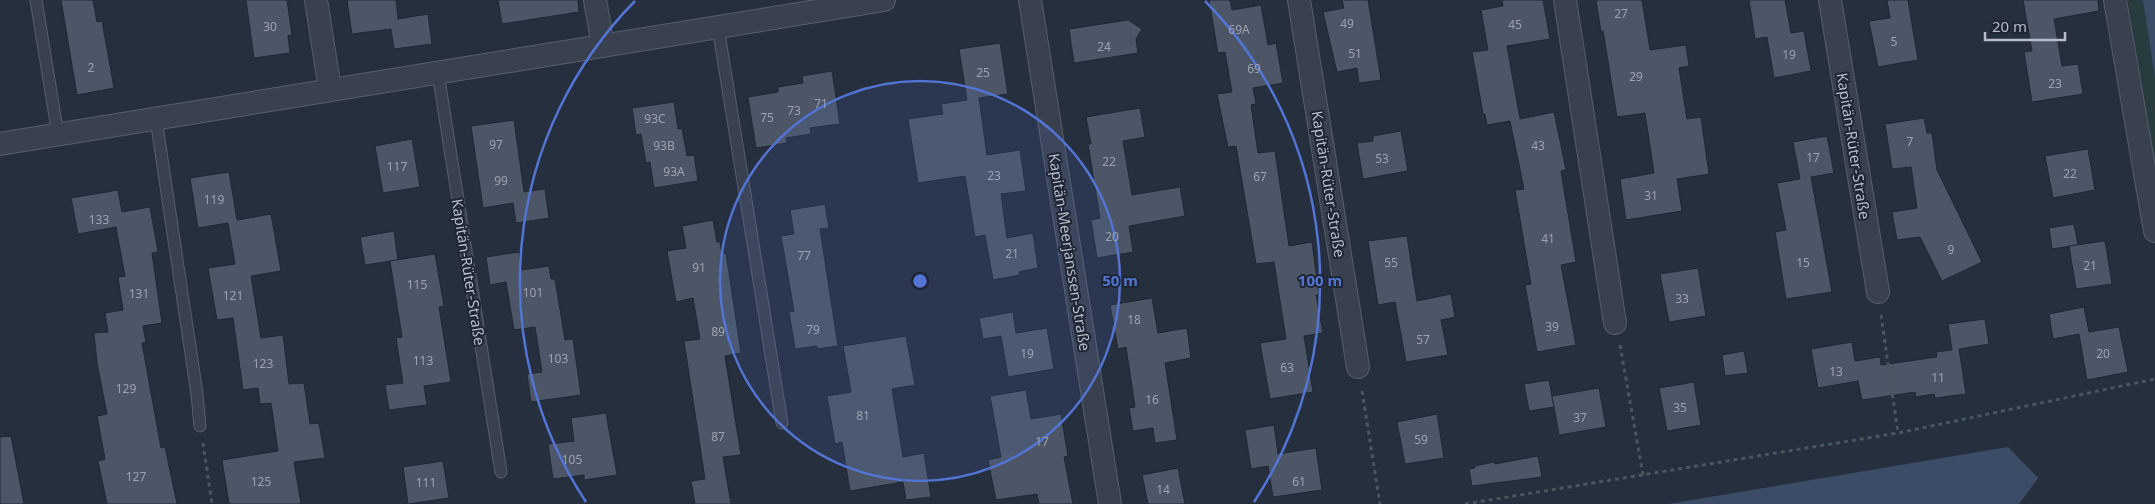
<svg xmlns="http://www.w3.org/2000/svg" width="2155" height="504" viewBox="0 0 2155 504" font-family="'Noto Sans',sans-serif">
<rect width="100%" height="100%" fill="#262f3e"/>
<polygon fill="#283b3f" points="2128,0 2155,0 2155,164"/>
<g fill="#3c4c66">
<polygon points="2143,0 2155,0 2155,78"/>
<polygon points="2008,447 2038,478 2019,504 1668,504"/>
</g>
<g fill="#4c5666" stroke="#202835">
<polygon points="61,0 93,0 97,22 102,21 114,88 77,95"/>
<polygon points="246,0 287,0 292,35 288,36 290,53 254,58"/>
<polygon points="347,0 396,0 398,19 428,14 432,44 394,49 391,29 352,34"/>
<polygon points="498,0 578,0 579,12 502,24"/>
<polygon points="1209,0 1230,0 1232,10 1261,5 1268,45 1276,43 1283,83 1253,88 1256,104 1251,105 1258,153 1275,151 1289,246 1312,242 1319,295 1316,295 1323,333 1304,336 1313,392 1270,399 1260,343 1286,339 1274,262 1256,264 1236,146 1228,147 1217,94 1232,92 1225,52 1218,53"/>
<polygon points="1342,0 1368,0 1381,80 1359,83 1357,68 1337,72 1323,12 1344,8"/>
<polygon points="1502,0 1543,0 1550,39 1507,46 1520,119 1554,112 1566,170 1561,171 1576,262 1561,265 1576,345 1537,352 1525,285 1531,284 1515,190 1524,189 1510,121 1487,125 1485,114 1483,114 1472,52 1488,50 1481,10 1503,6"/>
<polygon points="1596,0 1642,0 1650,50 1686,45 1689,66 1679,68 1687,119 1701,117 1709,174 1677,179 1682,211 1626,220 1620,179 1654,173 1645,113 1617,117 1603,31 1601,32"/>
<polygon points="1749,0 1785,0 1791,33 1804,31 1811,71 1774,78 1767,37 1755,39"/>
<polygon points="1887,0 1908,0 1918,60 1878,67 1869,21 1890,18"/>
<polygon points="2023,0 2098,0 2099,11 2054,19 2062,66 2078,64 2083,94 2032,102 2024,52 2032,51"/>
<polygon points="1128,20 1142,29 1136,39 1138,53 1074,63 1069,29"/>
<polygon points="1000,43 1008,94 979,98 987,155 1020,150 1026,191 1001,194 1007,238 1033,233 1038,268 1019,272 1020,275 993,280 985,235 975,237 965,176 918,183 908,119 943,114 941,104 967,100 959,49"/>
<polygon points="832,71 840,124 810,128 811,134 786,138 787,143 756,148 748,97 778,92 778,87 803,83 802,76"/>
<polygon points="674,102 678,129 682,128 687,156 694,155 698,181 654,188 650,162 646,163 641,134 636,135 632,108"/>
<polygon points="1140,108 1145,137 1123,141 1132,195 1180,187 1185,216 1129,226 1133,252 1097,258 1091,220 1100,218 1088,144 1091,144 1086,117"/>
<polygon points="1924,118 1927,133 1932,133 1937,170 1982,262 1942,281 1920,237 1897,240 1892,212 1917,208 1911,167 1892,169 1885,124"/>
<polygon points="514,120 524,192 545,189 549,218 516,223 513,203 483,208 471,126"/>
<polygon points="1401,131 1408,171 1363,179 1357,143 1373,141 1373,136"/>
<polygon points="1827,136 1834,173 1811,177 1832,292 1786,299 1775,232 1786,230 1777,183 1800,179 1793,142"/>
<polygon points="412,139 420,187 383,193 375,146"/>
<polygon points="2088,149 2095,190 2053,198 2045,156"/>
<polygon points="229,172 237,220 271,214 281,271 251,276 261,338 283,335 289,384 304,383 310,424 319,423 325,458 294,462 301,504 229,504 222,460 278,451 271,403 260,404 258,388 243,390 233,318 217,320 208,268 235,264 228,223 198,228 190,178"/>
<polygon points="118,190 122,212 150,207 158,252 152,253 162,323 143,326 146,342 142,343 161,448 165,447 177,504 107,504 98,461 105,459 97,416 107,414 97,363 94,333 108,332 105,313 123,310 118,277 125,276 116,227 78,234 71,198"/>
<polygon points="825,204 829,228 820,229 838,346 817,349 817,346 795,349 789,312 794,311 781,236 794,234 790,210"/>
<polygon points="713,220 717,242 720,242 722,254 726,253 741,353 725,356 741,455 723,457 731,504 695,504 691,481 705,479 684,341 700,339 693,298 676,302 667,251 686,248 682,226"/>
<polygon points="2074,224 2078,245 2052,249 2049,228"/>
<polygon points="394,231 398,260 365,265 360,237"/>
<polygon points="1407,236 1417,301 1451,294 1455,317 1441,320 1448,355 1406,362 1395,302 1378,305 1368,241"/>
<polygon points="2105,241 2112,284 2076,289 2069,246"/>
<polygon points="519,252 522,270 549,266 551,279 555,279 565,340 573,339 581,395 531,402 527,374 542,372 535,327 514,330 506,282 490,285 486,257"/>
<polygon points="435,254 444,306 439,307 451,382 424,386 427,405 389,410 385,385 403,383 396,338 402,337 390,261"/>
<polygon points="1698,268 1706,316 1669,322 1660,274"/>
<polygon points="1152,298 1158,333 1187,328 1191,358 1165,363 1177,440 1155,443 1153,428 1133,431 1129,408 1135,407 1126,347 1118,349 1110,305"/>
<polygon points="2084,307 2089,332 2119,327 2128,372 2087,380 2079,334 2053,339 2049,314"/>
<polygon points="1013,312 1016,333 1047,328 1054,369 1008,377 1001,336 983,339 979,318"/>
<polygon points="1985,319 1989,344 1959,349 1966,394 1935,398 1934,394 1916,397 1915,392 1862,400 1858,381 1818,388 1811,349 1852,342 1855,361 1880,357 1881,365 1937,357 1936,352 1952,350 1948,324"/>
<polygon points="906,336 915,385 892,389 903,457 924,453 931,497 906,500 903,482 850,491 842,442 835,444 827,396 851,392 843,346"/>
<polygon points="1744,351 1748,373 1725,376 1722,355"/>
<polygon points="1549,380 1554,407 1529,411 1524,384"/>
<polygon points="1694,382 1701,425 1667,431 1659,388"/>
<polygon points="1599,388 1606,427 1559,435 1552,396"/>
<polygon points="1026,390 1031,419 1061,414 1068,456 1064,457 1073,504 1039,504 1037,494 996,500 988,460 1001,457 990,396"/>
<polygon points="606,413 617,475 584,480 584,475 553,479 548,444 574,441 571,418"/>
<polygon points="1437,414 1444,458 1405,464 1397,422"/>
<polygon points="1274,425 1278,454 1316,448 1322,490 1273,497 1268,466 1251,469 1245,430"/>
<polygon points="11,436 24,504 0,504 0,437"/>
<polygon points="1538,456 1542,477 1472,486 1469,469 1475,468 1475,466 1494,462 1495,464"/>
<polygon points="443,461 449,498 408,504 403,467"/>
<polygon points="1178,468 1185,504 1148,504 1142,475"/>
</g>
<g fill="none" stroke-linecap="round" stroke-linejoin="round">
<g stroke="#575f6c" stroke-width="13">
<g id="service">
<polyline points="36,0 58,135"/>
<polyline points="718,27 782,423"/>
<polyline points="438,73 501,472"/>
<polyline points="156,119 197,394 200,426"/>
</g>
</g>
<g stroke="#575f6c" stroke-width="24">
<g id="minor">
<polyline points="316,0 330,90"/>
<polyline points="595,0 603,46"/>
<polyline points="1030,0 1110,504"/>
<polyline points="1299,0 1358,367"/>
<polyline points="1565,0 1615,323"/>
<polyline points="1830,0 1878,292"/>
<polyline points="2115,0 2155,231"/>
<polyline points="0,144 884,0"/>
</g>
</g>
<g stroke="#46585c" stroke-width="3" stroke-dasharray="4 4" stroke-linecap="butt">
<polyline points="1881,315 1898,433"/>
<polyline points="1620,345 1643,475"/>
<polyline points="1362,391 1380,504"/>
<polyline points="203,443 212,504"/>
<polyline points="1465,504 1898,433 2155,379"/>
</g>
<use href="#service" stroke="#39414e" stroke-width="11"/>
<use href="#minor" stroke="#39414e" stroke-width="22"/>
</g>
<circle cx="920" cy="281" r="200" fill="#5374d3" fill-opacity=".12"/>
<g fill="none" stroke="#5374d3" stroke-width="2.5">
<circle cx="920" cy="281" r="200"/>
<path d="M586 502A400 400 0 0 1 635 1M1205 1A400 400 0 0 1 1254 502"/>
</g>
<g text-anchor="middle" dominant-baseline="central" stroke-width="4" stroke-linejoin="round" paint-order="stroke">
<g font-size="12" fill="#9ca2b0">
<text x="1621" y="13">27</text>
<text x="1347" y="23">49</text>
<text x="1515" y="24">45</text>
<text x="270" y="26">30</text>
<text x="1239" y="29">69A</text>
<text x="1894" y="41">5</text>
<text x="1104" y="46">24</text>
<text x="1355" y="53">51</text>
<text x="1789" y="54">19</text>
<text x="91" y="67">2</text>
<text x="1254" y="68">69</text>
<text x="983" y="72">25</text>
<text x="1636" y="76">29</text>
<text x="2055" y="83">23</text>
<text x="821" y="103">71</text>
<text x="794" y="110">73</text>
<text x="767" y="117">75</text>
<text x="655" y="118">93C</text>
<text x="1910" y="141">7</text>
<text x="496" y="144">97</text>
<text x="664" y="145">93B</text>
<text x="1538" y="145">43</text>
<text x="1813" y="157">17</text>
<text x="1382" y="158">53</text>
<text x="1109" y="161">22</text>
<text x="397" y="166">117</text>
<text x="674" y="171">93A</text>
<text x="2070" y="173">22</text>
<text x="994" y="175">23</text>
<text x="1260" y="176">67</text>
<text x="501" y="180">99</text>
<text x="1651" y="195">31</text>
<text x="214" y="199">119</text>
<text x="99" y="219">133</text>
<text x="1112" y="236">20</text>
<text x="1548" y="238">41</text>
<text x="1951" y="249">9</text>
<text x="1012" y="253">21</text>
<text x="804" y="255">77</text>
<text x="1391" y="262">55</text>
<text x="1803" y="262">15</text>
<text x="2090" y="265">21</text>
<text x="699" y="267">91</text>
<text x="417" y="284">115</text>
<text x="533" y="292">101</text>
<text x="139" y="293">131</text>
<text x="233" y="295">121</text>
<text x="1682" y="298">33</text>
<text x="1134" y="319">18</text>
<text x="1552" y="326">39</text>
<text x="813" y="329">79</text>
<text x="718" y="331">89</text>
<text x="1423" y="339">57</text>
<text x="1027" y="353">19</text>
<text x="2103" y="353">20</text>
<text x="558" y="358">103</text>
<text x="423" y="360">113</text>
<text x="263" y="363">123</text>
<text x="1287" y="367">63</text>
<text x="1836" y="371">13</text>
<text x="1938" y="377">11</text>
<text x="126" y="388">129</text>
<text x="1152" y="399">16</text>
<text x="1680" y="407">35</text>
<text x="863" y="415">81</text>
<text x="1580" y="417">37</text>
<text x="718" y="436">87</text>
<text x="1421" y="439">59</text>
<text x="1042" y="441">17</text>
<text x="572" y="459">105</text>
<text x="136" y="476">127</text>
<text x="261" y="481">125</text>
<text x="1299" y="481">61</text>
<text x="426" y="482">111</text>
<text x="1163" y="489">14</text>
</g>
<g font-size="15" fill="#b6bcc9" stroke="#1e2633">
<text transform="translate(1854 146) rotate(81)">Kapitän-Rüter-Straße</text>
<text transform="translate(1329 184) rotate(81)">Kapitän-Rüter-Straße</text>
<text transform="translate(1070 252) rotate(81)">Kapitän-Meerjanssen-Straße</text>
<text transform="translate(469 272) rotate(81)">Kapitän-Rüter-Straße</text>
</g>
</g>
<circle cx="920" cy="281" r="8" fill="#5374d3" stroke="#1e2633" stroke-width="2.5"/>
<g font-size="15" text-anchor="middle" font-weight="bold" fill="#5374d3" stroke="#1e2633" stroke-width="4" stroke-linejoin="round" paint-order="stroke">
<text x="1120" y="286">50 m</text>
<text x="1320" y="286">100 m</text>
</g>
<path d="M1985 32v8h80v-8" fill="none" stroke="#b6bcc9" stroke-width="2.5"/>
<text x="1992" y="32" font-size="15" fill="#b6bcc9" stroke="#1e2633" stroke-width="4" paint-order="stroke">20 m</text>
</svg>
